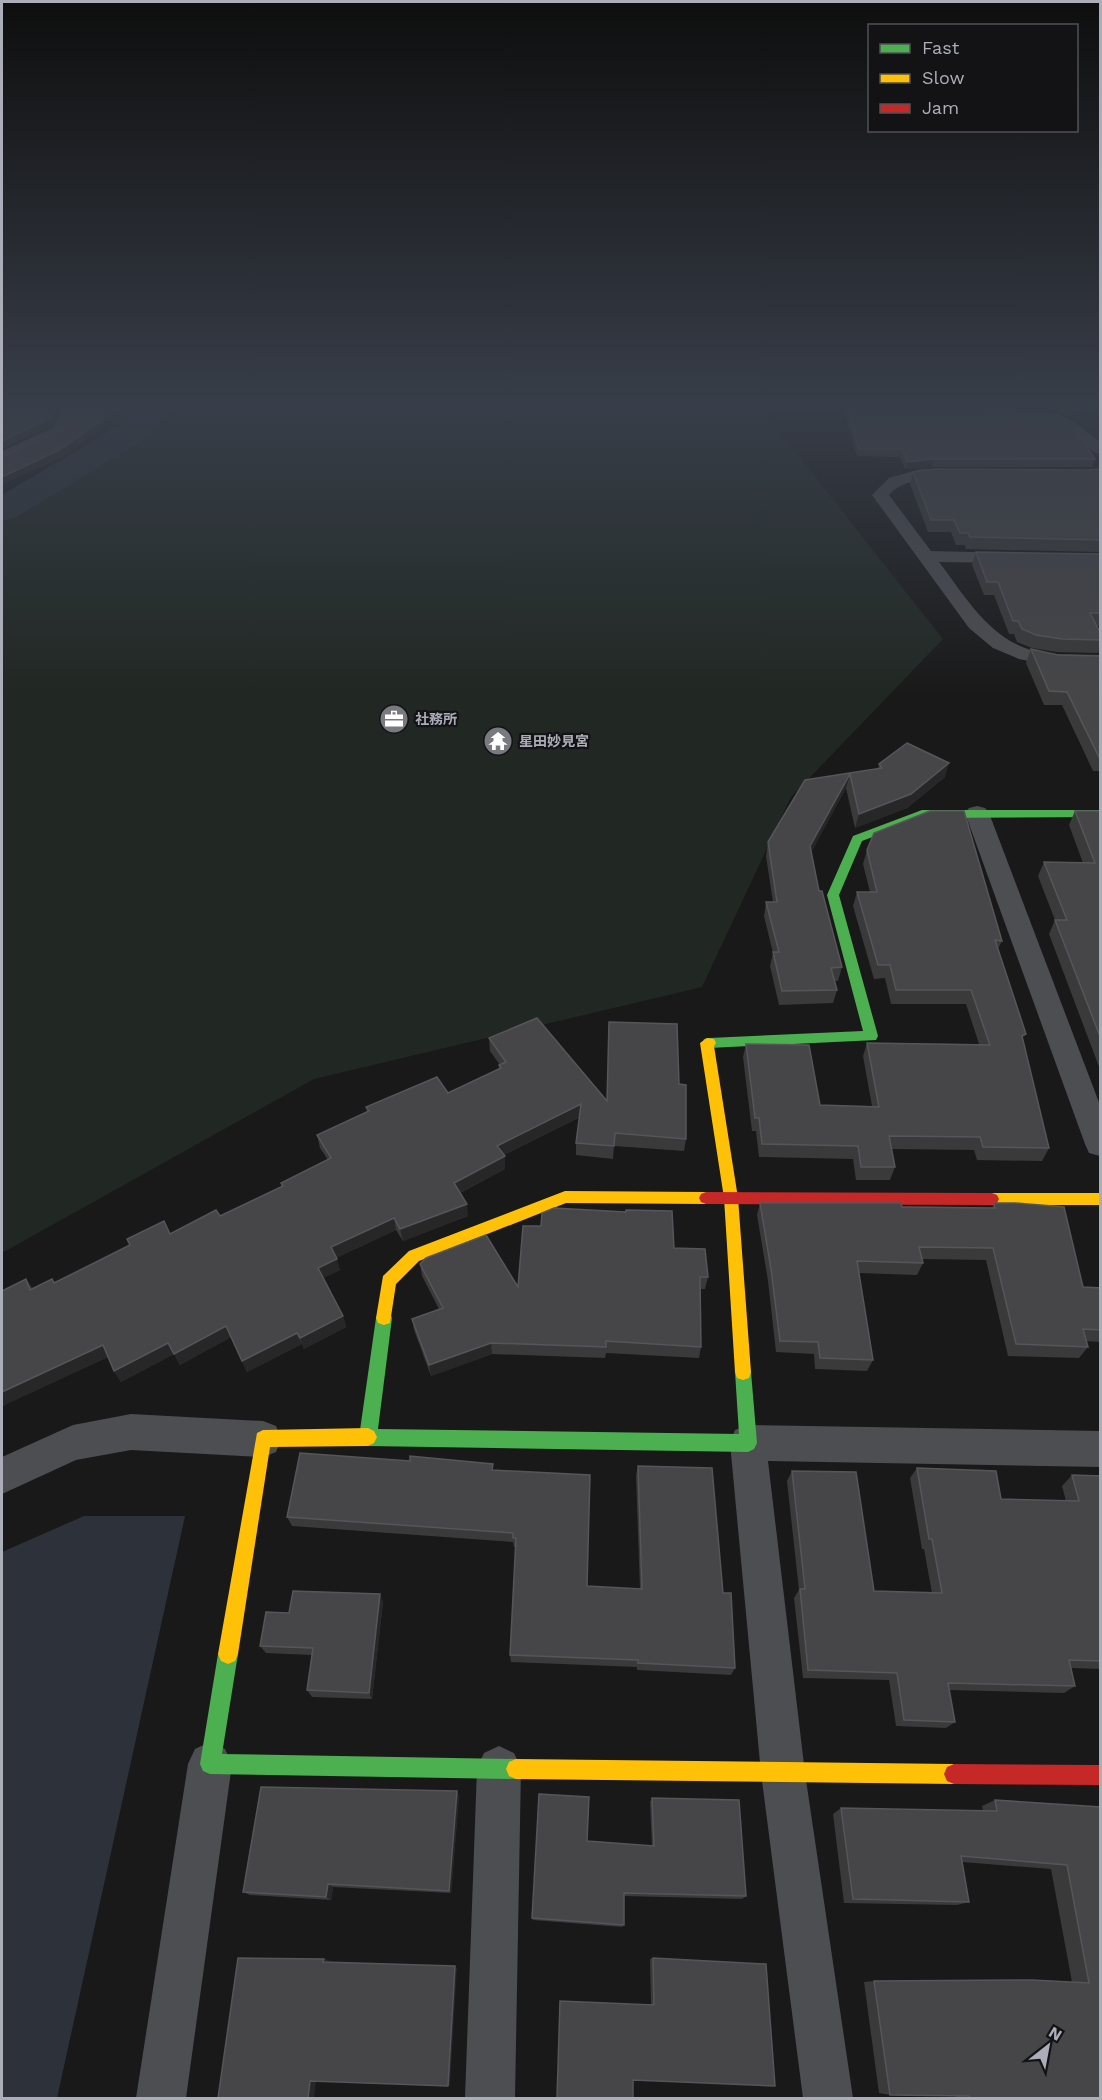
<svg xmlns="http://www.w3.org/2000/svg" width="1102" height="2100" viewBox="0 0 1102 2100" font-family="'Work Sans','Noto Sans JP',sans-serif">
<rect width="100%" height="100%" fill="#191919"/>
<polygon fill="#212823" points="132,403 474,403 540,406 562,403 753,403 801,459 943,639 791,797 702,987 314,1079 2,1253 2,500 86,454"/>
<polygon fill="#2d323a" points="84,1516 185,1516 57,2098 2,2098 2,1552"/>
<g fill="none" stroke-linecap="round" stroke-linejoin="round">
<polygon fill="#2d323a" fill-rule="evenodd" points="144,403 179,403 143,440 15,518 2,521 2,495 119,426"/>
<g fill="#4d4e51" fill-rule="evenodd">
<polygon points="66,403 81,403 65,434 2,462 2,451 53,428"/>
<path d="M755,403H796C789,410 762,410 755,403Z"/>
<polygon points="913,403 965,403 1053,412 1073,421 1100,442 1100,454 1094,452 1063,427 1050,421 920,408"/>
<path d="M921,469H952L960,474C949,487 911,470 889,495L931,551L1012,553L1018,554L1021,558L1018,562L1012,563L939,562C965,596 988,637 1031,650C1053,656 1078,654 1100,655V667L1053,666L1019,659L993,648L969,628L872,495L889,478Z"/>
<polygon points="977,806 985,808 989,813 1100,1105 1100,1156 1089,1153 1085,1144 965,813 969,808"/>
<polygon points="131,1414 263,1421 276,1426 281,1439 276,1452 263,1457 131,1450 76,1460 2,1494 2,1457 73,1425"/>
<polygon points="748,1425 1100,1431 1100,1467 768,1461 805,1773 853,2098 803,2098 761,1773 730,1443 735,1430"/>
<polygon points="210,1742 225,1749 232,1764 186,2098 136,2098 188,1764 195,1749"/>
<polygon points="499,1746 514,1753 521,1768 515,2098 465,2098 477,1768 484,1753"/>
</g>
<g fill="#4caf50" fill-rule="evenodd">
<polygon points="922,810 1100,810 1100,817 923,818 862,841 839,895 878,1036 876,1040 709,1048 704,1047 702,1043 704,1039 709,1038 863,1031 827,895 853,836"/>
<polygon points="384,1311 390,1313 392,1318 378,1429 739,1434 735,1372 737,1366 743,1364 749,1366 751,1372 757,1443 754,1449 748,1452 368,1446 362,1443 359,1437 376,1318 378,1313"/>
<polygon points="228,1644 235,1647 238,1654 222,1754 516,1759 523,1762 526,1769 523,1776 516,1779 210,1774 203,1771 200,1764 218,1654 221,1647"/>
</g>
<g fill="#ffc107" fill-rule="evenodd">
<polygon points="707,1038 714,1039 716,1043 714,1046 738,1198 751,1372 749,1378 743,1380 737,1378 735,1372 724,1198 700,1043"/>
<polygon points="565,1191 706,1192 711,1194 713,1198 711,1202 706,1204 566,1203 419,1261 396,1284 390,1323 384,1325 378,1323 376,1318 383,1276 409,1251"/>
<polygon points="992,1193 1100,1193 1100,1205 992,1205 987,1203 985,1199 987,1195"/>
<polygon points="368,1428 374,1431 377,1437 374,1443 368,1446 270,1447 238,1654 235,1661 228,1664 221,1661 218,1654 257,1433 263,1430"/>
<polygon points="516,1759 954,1764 961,1767 964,1774 961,1781 954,1784 516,1779 509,1776 506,1769 509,1762"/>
</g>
<g fill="#c62828" fill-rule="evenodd">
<polygon points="706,1192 992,1193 997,1195 999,1199 997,1203 992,1205 706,1204 701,1202 699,1198 701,1194"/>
<polygon points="954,1764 1100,1765 1100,1785 954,1784 947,1781 944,1774 947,1767"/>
</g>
</g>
<g fill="#3a3a3a">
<polygon points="863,403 923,403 1095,459 1092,467 932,467 905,469 900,457 857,456 845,413 847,406 864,406"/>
<polygon points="989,403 1099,403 1075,419 1053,410"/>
<polygon points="1101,469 1101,552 966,549 965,545 956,545 951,532 928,532 910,484 913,472 1087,470"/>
<polygon points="976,552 1101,554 1101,626 1096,626 1101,634 1101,648 1098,653 1057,652 1032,648 1017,642 1014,634 1009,634 994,595 984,595 972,565"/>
<polygon points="1031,649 1058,655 1101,656 1101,771 1093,771 1062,705 1044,705 1026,663"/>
<polygon points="879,764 945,777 907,808 855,828 846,788 811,852 819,891 842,967 838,981 834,981 837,990 833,1003 779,1005 770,966 773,953 764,916 766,902 773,902 766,856 768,842 805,780 878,769"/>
<polygon points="1075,811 1101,811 1101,1072 1049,934 1055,920 1038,876 1044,862 1083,863 1069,825"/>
<polygon points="867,850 1002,941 998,949 1023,1041 1049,1148 1042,1161 977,1160 974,1150 892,1149 895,1167 890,1180 856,1180 853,1159 759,1157 756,1131 752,1131 743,1057 746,1044 820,1105 872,1106 863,1056 867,1043 979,1044 966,1004 891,1004 885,978 874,979 853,906 857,892 870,892 863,864"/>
<polygon points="609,1022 679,1084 686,1139 684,1151 614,1146 613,1159 576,1155 576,1143 580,1117 504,1155 505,1156 505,1169 460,1193 468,1216 403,1241 396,1230 336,1258 340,1270 323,1278 343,1316 346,1327 304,1349 302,1344 247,1372 231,1337 180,1365 174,1354 121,1382 114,1371 108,1357 2,1406 26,1279 32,1288 52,1279 55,1282 220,1216 282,1187 281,1183 328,1160 320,1148 317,1135 367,1112 366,1107 448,1093 499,1069 499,1065 500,1065 490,1051 489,1038 607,1100"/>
<polygon points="760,1203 992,1208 994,1203 1083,1287 1101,1288 1101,1342 1086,1341 1088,1347 1079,1358 1008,1356 986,1260 922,1259 923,1263 917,1275 859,1273 873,1360 867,1371 815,1369 814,1354 776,1352 768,1281 757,1215"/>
<polygon points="674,1248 708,1277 705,1289 700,1289 701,1347 699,1358 606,1353 605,1358 492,1354 431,1376 414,1330 412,1319 439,1309 422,1276 420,1264 518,1287"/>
<polygon points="638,1466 723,1593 735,1668 731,1675 637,1670 637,1667 511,1662 510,1655 516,1547 514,1547 513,1542 292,1526 287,1517 493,1470 587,1586 640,1589 636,1476"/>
<polygon points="917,1468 1001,1499 1066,1501 1062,1486 1072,1475 1101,1476 1101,1669 1071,1668 1075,1686 1064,1693 949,1690 955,1722 946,1728 896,1726 889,1680 803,1678 794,1598 799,1590 787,1481 792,1471 874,1591 932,1593 924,1549 922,1549 910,1478"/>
<polygon points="383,1602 372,1699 312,1697 307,1690 312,1655 266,1653 260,1646 289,1613"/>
<polygon points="457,1791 459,1796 451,1893 333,1887 331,1900 250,1895 243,1892"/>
<polygon points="652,1798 746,1896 742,1899 624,1896 624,1925 622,1927 533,1920 532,1918 587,1841 652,1846 650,1802"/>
<polygon points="995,1800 1101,1807 1101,2098 956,2098 955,2096 890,2095 879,2093 864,1982 874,1981 1072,1982 1051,1869 962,1862 969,1902 957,1905 844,1903 833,1814 841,1808 983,1811 982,1806"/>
<polygon points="653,1958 766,1964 633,2080 557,2098 651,2005 650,1959"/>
</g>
<g fill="#272727">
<polygon points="59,403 65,403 51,426 2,449 2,441"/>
<polygon points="126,403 137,403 62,457 2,485 2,477"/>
<polygon points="1091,403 1099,403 1075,419 1077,412"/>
<polygon points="934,459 932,467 905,469 907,462"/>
<polygon points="949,763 945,777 907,808 855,828 859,814"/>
<polygon points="850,774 846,788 807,860 810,846"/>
<polygon points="581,1104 581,1116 498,1158 497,1146"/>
<polygon points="505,1156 505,1169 455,1195 454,1183"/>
<polygon points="467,1204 468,1216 403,1241 400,1229"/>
<polygon points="394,1218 396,1230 334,1259 331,1247"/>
<polygon points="337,1259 340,1270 321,1279 318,1268"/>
<polygon points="343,1316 346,1327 304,1349 300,1338"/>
<polygon points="226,1326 231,1337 180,1365 174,1354"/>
<polygon points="297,1333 302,1344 247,1372 242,1361"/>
<polygon points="168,1343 174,1354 121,1382 114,1371"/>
<polygon points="491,1343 492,1354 431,1376 429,1365"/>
<polygon points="103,1345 110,1356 2,1406 2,1392"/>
<polygon points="380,1594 383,1602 372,1699 369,1693"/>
<polygon points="457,1791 459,1796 451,1893 449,1891"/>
<polygon points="328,1884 333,1887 331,1900 326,1897"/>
<polygon points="324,1959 329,1960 328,1963 323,1962"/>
<polygon points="455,1966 457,1968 450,2085 448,2086"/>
<polygon points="316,2080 314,2098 308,2098 310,2081"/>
</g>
<g fill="#464648" stroke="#56565a" stroke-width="1.5">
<polygon points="2,403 59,403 49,419 2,441 2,440 3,439 2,439"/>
<polygon points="76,403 126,403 59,450 2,477 2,457 64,429"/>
<polygon points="866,403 923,403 1052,416 1064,422 1078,433 1095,459 934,459 907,462 902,449 859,449 847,406 868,406"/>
<polygon points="1057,403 1091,403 1077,412"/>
<polygon points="935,469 1087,470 1101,469 1101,540 970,537 968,533 960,533 954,520 931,520 913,472"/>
<polygon points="976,552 1101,554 1101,613 1090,613 1101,634 1101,640 1062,639 1036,635 1022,629 1018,621 1013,621 998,582 987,582"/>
<polygon points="1031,649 1058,655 1101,656 1101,757 1099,757 1067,692 1049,691"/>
<polygon points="907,743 949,763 911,794 859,814 850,774 810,846 819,891 822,891 842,967 831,968 837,990 782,991 773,952 779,952 766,902 777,902 768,842 805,780 882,768 879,764"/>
<polygon points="930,811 964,811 1002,941 995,940 1026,1034 1022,1036 1049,1148 983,1147 980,1137 889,1136 895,1167 861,1167 858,1146 762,1144 759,1118 755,1118 746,1044 809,1045 820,1105 879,1107 867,1043 990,1045 971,990 896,990 890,965 878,965 857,892 877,892 867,850 874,833"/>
<polygon points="1075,811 1101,811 1101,1039 1055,920 1067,920 1044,862 1095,863"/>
<polygon points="537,1018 607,1101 609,1022 677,1024 679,1084 686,1085 686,1139 615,1133 614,1146 576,1143 581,1104 497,1146 505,1156 454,1183 467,1204 400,1229 394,1218 331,1247 337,1259 318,1268 343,1316 300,1338 297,1333 242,1361 226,1326 174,1354 168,1343 114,1371 103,1345 2,1392 2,1291 26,1279 30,1290 52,1279 54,1283 130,1245 127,1239 164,1221 170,1234 216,1210 220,1216 283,1186 281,1183 331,1158 317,1135 369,1111 366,1107 437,1077 448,1093 501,1068 499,1065 506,1062 489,1038"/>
<polygon points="760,1203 901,1203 902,1207 995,1208 994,1203 1015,1203 1064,1207 1083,1287 1101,1288 1101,1330 1083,1329 1088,1347 1016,1344 993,1248 919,1247 923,1263 857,1261 873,1360 820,1358 818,1342 780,1341 771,1269"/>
<polygon points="554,1208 626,1212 626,1210 672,1211 674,1248 705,1249 708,1277 700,1277 701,1347 606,1341 606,1347 491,1343 429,1365 412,1319 443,1308 420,1264 426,1258 486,1235 518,1287 523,1226 541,1226 542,1213"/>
<polygon points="300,1453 410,1461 410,1456 493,1464 492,1470 590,1475 587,1586 642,1589 638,1466 712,1468 723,1593 731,1593 735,1668 638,1663 638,1660 510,1655 516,1538 513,1538 513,1533 287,1517"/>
<polygon points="917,1468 996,1471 1001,1499 1079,1501 1072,1475 1101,1476 1101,1661 1069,1660 1075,1686 948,1683 955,1722 904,1720 897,1673 808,1670 800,1589 805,1589 792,1471 856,1472 874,1591 942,1593 932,1539 929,1539"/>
<polygon points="293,1591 380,1594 369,1693 307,1690 313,1648 260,1646 266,1612 289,1613"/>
<polygon points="261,1787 457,1791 449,1891 328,1884 326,1897 243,1892"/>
<polygon points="539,1794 589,1797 587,1841 654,1846 652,1798 739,1800 746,1896 624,1893 624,1925 532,1918"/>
<polygon points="995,1800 1101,1807 1101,2098 969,2098 969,2096 890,2095 874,1981 1032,1980 1089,1983 1067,1865 961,1856 969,1902 853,1899 841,1808 997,1811"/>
<polygon points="238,1958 324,1959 323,1962 455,1966 448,2086 310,2081 308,2098 218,2098"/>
<polygon points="653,1958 766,1964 775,2086 633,2080 633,2098 557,2098 560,2001 654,2005"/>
</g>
<linearGradient id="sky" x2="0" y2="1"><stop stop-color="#0e0e0e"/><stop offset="0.58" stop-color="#383e49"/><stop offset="1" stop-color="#383e49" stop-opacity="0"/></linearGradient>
<rect width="1102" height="697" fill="url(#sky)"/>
<defs>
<g id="office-disc" transform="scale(1.5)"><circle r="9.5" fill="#787a80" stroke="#131315"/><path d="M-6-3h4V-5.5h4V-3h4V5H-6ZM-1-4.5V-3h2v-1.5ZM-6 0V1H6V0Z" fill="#fff"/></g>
<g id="temple-disc" transform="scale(1.5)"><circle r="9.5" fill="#787a80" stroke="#131315"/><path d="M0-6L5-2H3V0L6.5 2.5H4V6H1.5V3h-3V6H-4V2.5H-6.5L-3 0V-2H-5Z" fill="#fff"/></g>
</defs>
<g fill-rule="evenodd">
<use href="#office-disc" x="394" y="719"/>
<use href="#temple-disc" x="498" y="741"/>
</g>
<g text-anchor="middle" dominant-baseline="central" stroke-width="4.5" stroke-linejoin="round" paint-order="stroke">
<g font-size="14" font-weight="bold" fill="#abaeb8" stroke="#131315" text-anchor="start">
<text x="415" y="719">社務所</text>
<text x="519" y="741">星田妙見宮</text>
</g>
</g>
<rect width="1102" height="2100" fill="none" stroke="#abaeb8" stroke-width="6"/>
<rect x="868" y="24" width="210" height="108" fill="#131315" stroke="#505156" stroke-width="1.5"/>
<rect x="880" y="44" width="30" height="9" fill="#4caf50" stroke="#505156" stroke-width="1.5"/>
<text x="922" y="54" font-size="18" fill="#abaeb8">Fast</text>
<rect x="880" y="74" width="30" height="9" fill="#ffc107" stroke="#505156" stroke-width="1.5"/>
<text x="922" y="84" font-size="18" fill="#abaeb8">Slow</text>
<rect x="880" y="104" width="30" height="9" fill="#c62828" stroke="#505156" stroke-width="1.5"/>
<text x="922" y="114" font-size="18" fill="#abaeb8">Jam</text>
<g transform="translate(1048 2046) rotate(31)" stroke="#131315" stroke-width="4.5" paint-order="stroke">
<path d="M0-4.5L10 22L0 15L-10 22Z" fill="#abaeb8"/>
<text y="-9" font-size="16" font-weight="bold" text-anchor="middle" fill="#abaeb8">N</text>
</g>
</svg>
